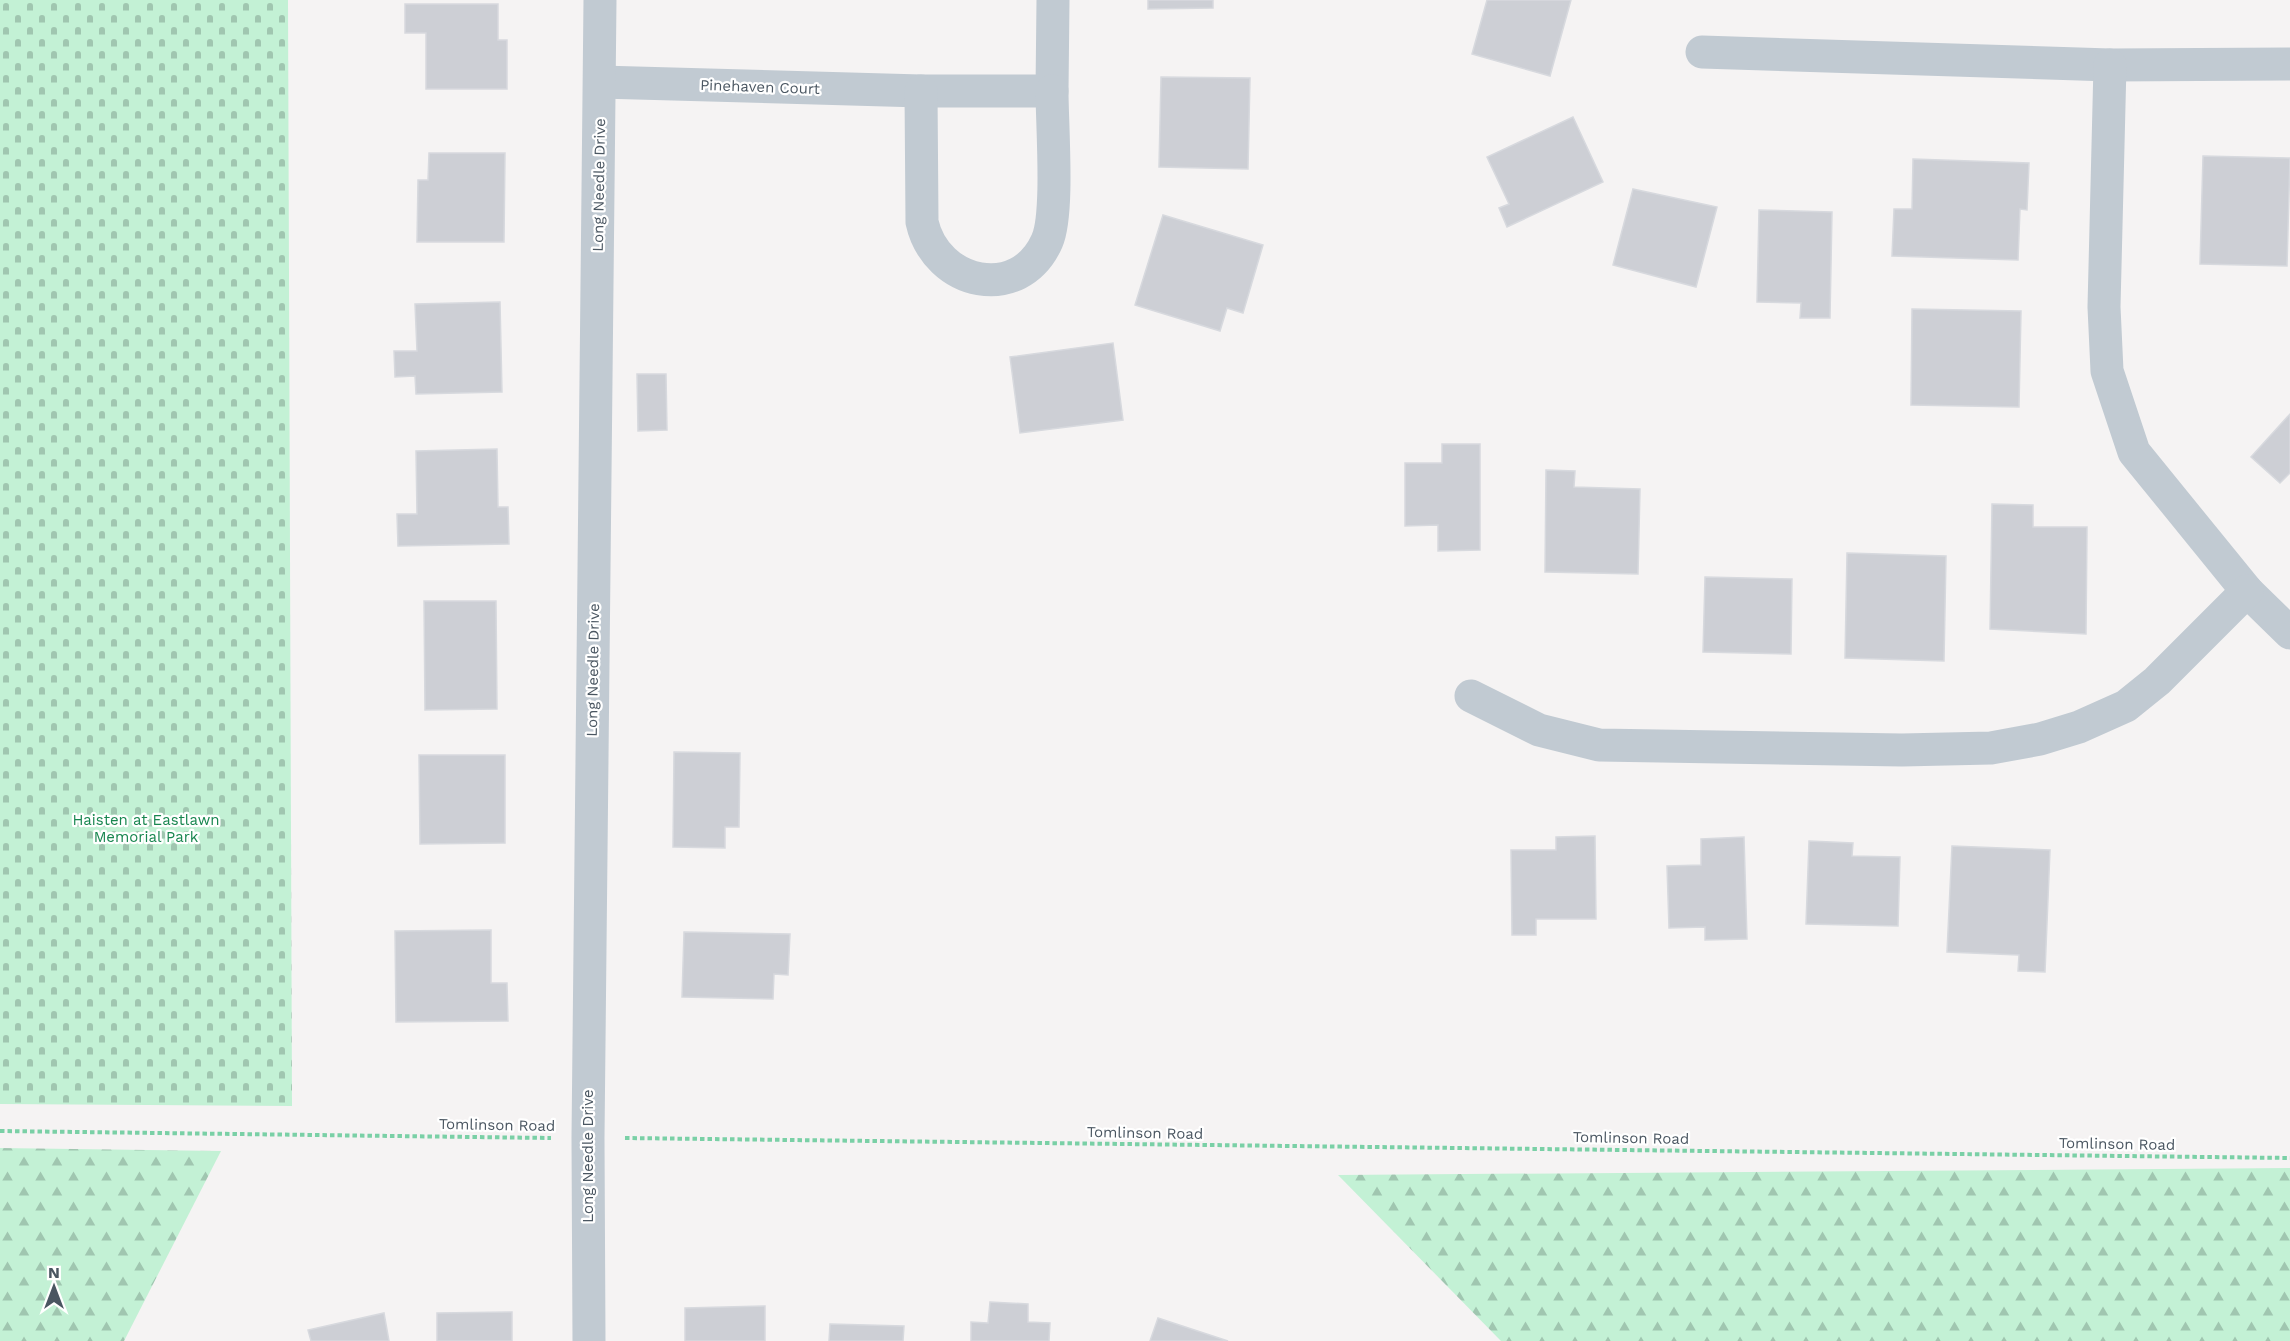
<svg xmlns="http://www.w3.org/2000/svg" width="2290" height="1341" viewBox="0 0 2290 1341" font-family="'Work Sans',sans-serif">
<defs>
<pattern id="forest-firs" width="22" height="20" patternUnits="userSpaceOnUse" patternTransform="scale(1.5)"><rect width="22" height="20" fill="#c3f1d5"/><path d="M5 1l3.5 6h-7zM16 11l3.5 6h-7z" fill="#a0c6b0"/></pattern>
<pattern id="cemetery-stones" width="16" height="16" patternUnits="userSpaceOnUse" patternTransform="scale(1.5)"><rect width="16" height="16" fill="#c3f1d5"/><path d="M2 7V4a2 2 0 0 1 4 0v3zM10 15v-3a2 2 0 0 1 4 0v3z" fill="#a0c6b0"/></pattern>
</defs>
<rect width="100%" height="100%" fill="#f5f3f3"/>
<g fill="url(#forest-firs)">
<polygon points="0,1148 221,1151 124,1341 0,1341"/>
<polygon points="2290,1168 2290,1341 1501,1341 1338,1175"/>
</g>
<polygon fill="url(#cemetery-stones)" points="0,0 288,0 292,1106 0,1104"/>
<g fill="#cdcfd5" stroke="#d7d9de" stroke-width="1.5">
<polygon points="1148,0 1213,0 1213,8 1148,9"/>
<polygon points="1487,0 1571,0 1550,76 1472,54"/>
<polygon points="405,4 498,4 498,40 507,40 507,89 426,89 426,33 405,33"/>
<polygon points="1161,77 1250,78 1248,169 1159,167"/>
<polygon points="1573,117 1603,182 1507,227 1499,208 1509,204 1487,157"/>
<polygon points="429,153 505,153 504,242 417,242 418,180 428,180"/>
<polygon points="2203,156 2290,158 2287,266 2200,264"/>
<polygon points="1913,159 2029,163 2027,210 2020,209 2018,260 1892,256 1894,209 1912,209"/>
<polygon points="1633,189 1717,207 1696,287 1613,265"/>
<polygon points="1759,210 1832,212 1830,318 1800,318 1801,303 1757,302"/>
<polygon points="1163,215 1263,245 1243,313 1227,308 1220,331 1135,305"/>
<polygon points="500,302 502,392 416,394 415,376 395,377 394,351 417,351 415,304"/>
<polygon points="1912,309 2021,311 2019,407 1911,405"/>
<polygon points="1113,343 1123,420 1020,433 1010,357"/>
<polygon points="637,374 666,374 667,430 638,431"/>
<polygon points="2290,414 2290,473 2280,483 2251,457"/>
<polygon points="1442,444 1480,444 1480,550 1438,551 1438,525 1405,526 1405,463 1442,463"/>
<polygon points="497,449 498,507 508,507 509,544 398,546 397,514 417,514 416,451"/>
<polygon points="1546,470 1575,471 1574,487 1640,489 1638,574 1545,572"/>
<polygon points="1992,504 2033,505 2033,527 2087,527 2086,634 1990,629"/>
<polygon points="1847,553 1946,556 1944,661 1845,658"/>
<polygon points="1705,577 1792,579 1791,654 1703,652"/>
<polygon points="424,601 496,601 497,709 425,710"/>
<polygon points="674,752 740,753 739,827 725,827 725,848 673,847"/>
<polygon points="419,755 505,755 505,843 420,844"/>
<polygon points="1595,836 1596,919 1536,919 1536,935 1512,935 1511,850 1556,850 1556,837"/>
<polygon points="1744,837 1747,939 1705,940 1705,927 1669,928 1667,866 1701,865 1701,839"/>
<polygon points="1809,841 1853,843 1852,856 1900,857 1898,926 1806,924"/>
<polygon points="1952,846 2050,850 2045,972 2018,971 2019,955 1947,952"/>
<polygon points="491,930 491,983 507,983 508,1021 396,1022 395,931"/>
<polygon points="684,932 790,934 788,975 774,974 773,999 682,997"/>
<polygon points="990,1302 1028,1304 1028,1322 1050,1323 1049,1341 971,1341 971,1322 988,1323"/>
<polygon points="765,1306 765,1341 685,1341 685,1308"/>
<polygon points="512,1312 512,1341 437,1341 437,1313"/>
<polygon points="384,1313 389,1341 311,1341 308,1330"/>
<polygon points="1158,1318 1228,1341 1150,1341"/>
<polygon points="830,1324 904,1326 903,1341 829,1341"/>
</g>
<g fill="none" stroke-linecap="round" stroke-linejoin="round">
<g stroke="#7ad0a6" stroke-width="4" stroke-dasharray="4.5 3" stroke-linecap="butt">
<polyline points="0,1131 551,1138"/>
<polyline points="625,1138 2290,1158"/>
</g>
<g stroke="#c1cad2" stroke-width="33">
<polyline points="1702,52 2110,65 2290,64"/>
<polyline points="2110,65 2104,307 2107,371 2134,452 2247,591 2290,633"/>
<polyline points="600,82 921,91 1052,91 1053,0"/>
<path d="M921,91L922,222C936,285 1019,304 1047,241C1059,214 1052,125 1052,91"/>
<polyline points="1471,696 1539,730 1599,745 1902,750 1991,748 2040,739 2079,727 2126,706 2157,681 2247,591"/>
<polyline points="589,1341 588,1138 600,0"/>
</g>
</g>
<g text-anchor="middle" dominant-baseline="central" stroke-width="4.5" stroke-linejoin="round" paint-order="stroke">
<g font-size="15" fill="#4a5661" stroke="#fff">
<text transform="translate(760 87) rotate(2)">Pinehaven Court</text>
<text transform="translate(599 185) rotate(-89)">Long Needle Drive</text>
<text transform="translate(593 670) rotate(-89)">Long Needle Drive</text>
<text transform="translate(497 1125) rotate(1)">Tomlinson Road</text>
<text transform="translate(1145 1133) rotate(1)">Tomlinson Road</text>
<text transform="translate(1631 1138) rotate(1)">Tomlinson Road</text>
<text transform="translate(2117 1144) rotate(1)">Tomlinson Road</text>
<text transform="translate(588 1156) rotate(-90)">Long Needle Drive</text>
</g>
<g font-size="15" fill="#17864f" stroke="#fff">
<text x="146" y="820">Haisten at Eastlawn<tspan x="146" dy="17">Memorial Park</tspan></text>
</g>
</g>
<g transform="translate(54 1287)" stroke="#ffffff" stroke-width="4.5" paint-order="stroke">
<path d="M0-4.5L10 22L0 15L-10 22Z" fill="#4a5661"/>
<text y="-9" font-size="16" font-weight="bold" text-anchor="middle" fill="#4a5661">N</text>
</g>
</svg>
